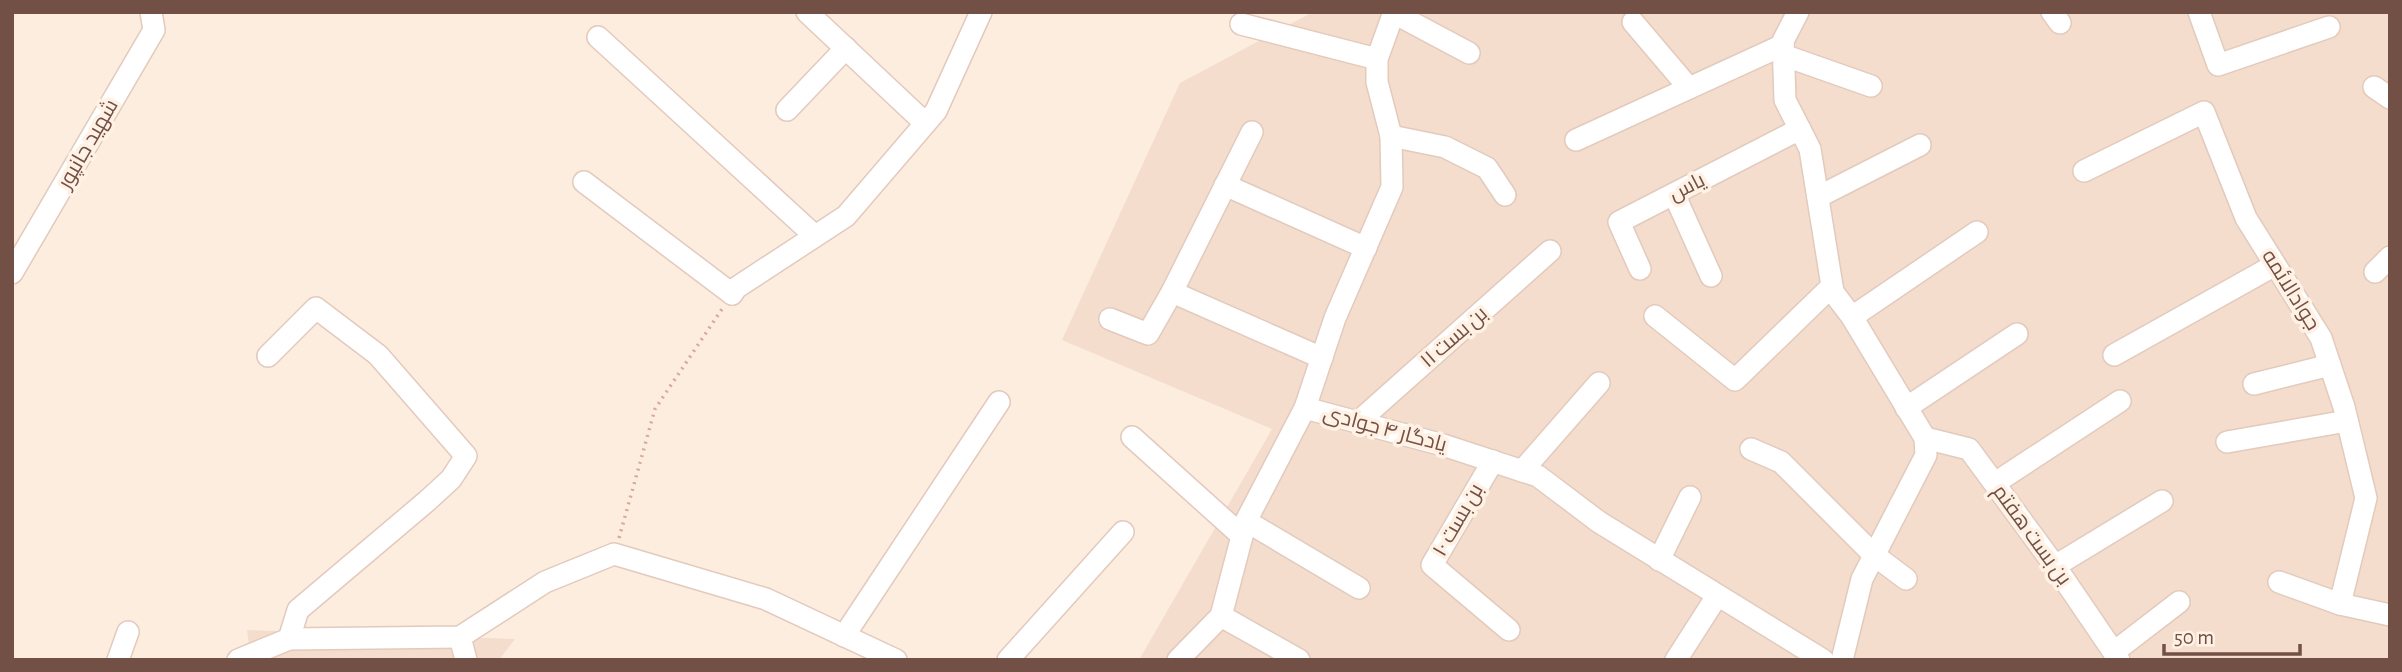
<svg xmlns="http://www.w3.org/2000/svg" width="2402" height="672" viewBox="0 0 2402 672" font-family="'Alegreya Sans',Cairo,sans-serif">
<rect width="100%" height="100%" fill="#fdedde"/>
<g fill="#f4ddcc">
<polygon points="1313,12 2390,12 2390,660 1139,660 1272,429 1062,340 1180,83"/>
<polygon points="247,630 515,639 499,660 251,660"/>
</g>
<g fill="none" stroke-linecap="round" stroke-linejoin="round">
<g stroke="#e2cabd" stroke-width="24">
<g id="minor">
<polyline points="807,12 925,123"/>
<polyline points="1394,12 1377,59 1377,82 1391,136 1392,187 1335,318 1305,408 1443,445 1538,476 1599,522 1823,660"/>
<polyline points="1798,12 1783,41 1785,100 1810,149 1833,292 1852,317 1977,232"/>
<polyline points="2052,12 2060,23"/>
<polyline points="2199,12 2218,65 2329,27"/>
<polyline points="1394,13 1469,53"/>
<polyline points="1633,22 1689,88"/>
<polyline points="1241,24 1377,59"/>
<polyline points="598,37 815,236"/>
<polyline points="1783,55 1871,86"/>
<polyline points="2374,87 2390,98"/>
<polyline points="787,110 846,48"/>
<polyline points="1391,136 1445,147 1487,168 1505,195"/>
<polyline points="1576,140 1783,45"/>
<polyline points="2084,171 2204,112 2246,218 2321,338 2344,407 2366,498 2340,604"/>
<polyline points="584,182 732,294"/>
<polyline points="1225,185 1366,248"/>
<polyline points="1674,194 1711,276"/>
<polyline points="1818,197 1920,145"/>
<polyline points="1640,269 1619,222 1800,129"/>
<polyline points="2375,272 2390,257"/>
<polyline points="12,273 154,30 151,12"/>
<polyline points="1172,292 1322,358"/>
<polyline points="732,294 736,288 846,216 936,111 981,12"/>
<polyline points="1655,316 1735,380 1832,286"/>
<polyline points="1110,319 1148,334 1172,292 1252,132"/>
<polyline points="2114,355 2275,265"/>
<polyline points="268,356 316,308 378,355 466,456 451,479 427,501 298,610 289,639"/>
<polyline points="2254,384 2330,365"/>
<polyline points="1906,408 2017,334"/>
<polyline points="1358,422 1550,251"/>
<polyline points="1132,437 1242,536"/>
<polyline points="1925,438 1969,449 2055,566 2119,660"/>
<polyline points="2227,442 2347,421"/>
<polyline points="1751,449 1781,462 1874,555 1906,579"/>
<polyline points="1493,461 1432,565 1509,630"/>
<polyline points="1522,471 1599,383"/>
<polyline points="1995,483 2120,401"/>
<polyline points="1246,521 1359,588"/>
<polyline points="1659,560 1690,497"/>
<polyline points="2055,566 2162,501"/>
<polyline points="2279,582 2340,604 2390,615"/>
<polyline points="1221,616 1299,660"/>
<polyline points="844,636 999,402"/>
<polyline points="460,637 466,660"/>
<polyline points="2114,652 2179,602"/>
<polyline points="118,660 128,632"/>
<polyline points="238,660 289,639 460,637 545,582 614,554 766,599 896,660"/>
<polyline points="1008,660 1123,532"/>
<polyline points="1178,660 1221,616 1246,521 1305,408"/>
<polyline points="1676,660 1717,596"/>
<polyline points="1842,660 1862,579 1926,455 1925,438 1852,317"/>
</g>
</g>
<polyline stroke="#d7a999" stroke-width="3.5" stroke-dasharray="2 5" stroke-linecap="butt" points="619,538 655,409 722,309"/>
<use href="#minor" stroke="#fff" stroke-width="21"/>
</g>
<g text-anchor="middle" dominant-baseline="central" stroke-width="7" stroke-linejoin="round" paint-order="stroke">
<g font-size="21" fill="#735046" stroke="#fff1e4">
<text transform="translate(88 144) rotate(-60)">شهید جانپور</text>
<text transform="translate(1687 187) rotate(-27)">یاس</text>
<text transform="translate(2291 290) rotate(58)">جوادالائمه</text>
<text transform="translate(1454 337) rotate(-41)">بن بست ۱۱</text>
<text transform="translate(1385 429) rotate(15)">یادگار ۴ جوادی</text>
<text transform="translate(1458 520) rotate(-60)">بن بست ۱۰</text>
<text transform="translate(2032 535) rotate(54)">بن بست هفتم</text>
</g>
</g>
<rect width="2402" height="672" fill="none" stroke="#735046" stroke-width="28"/>
<path d="M2164 644v10h136v-10" fill="none" stroke="#735046" stroke-width="3.5"/>
<text x="2174" y="644" font-size="21" fill="#735046" stroke="#fff1e4" stroke-width="5" paint-order="stroke">50 m</text>
</svg>
